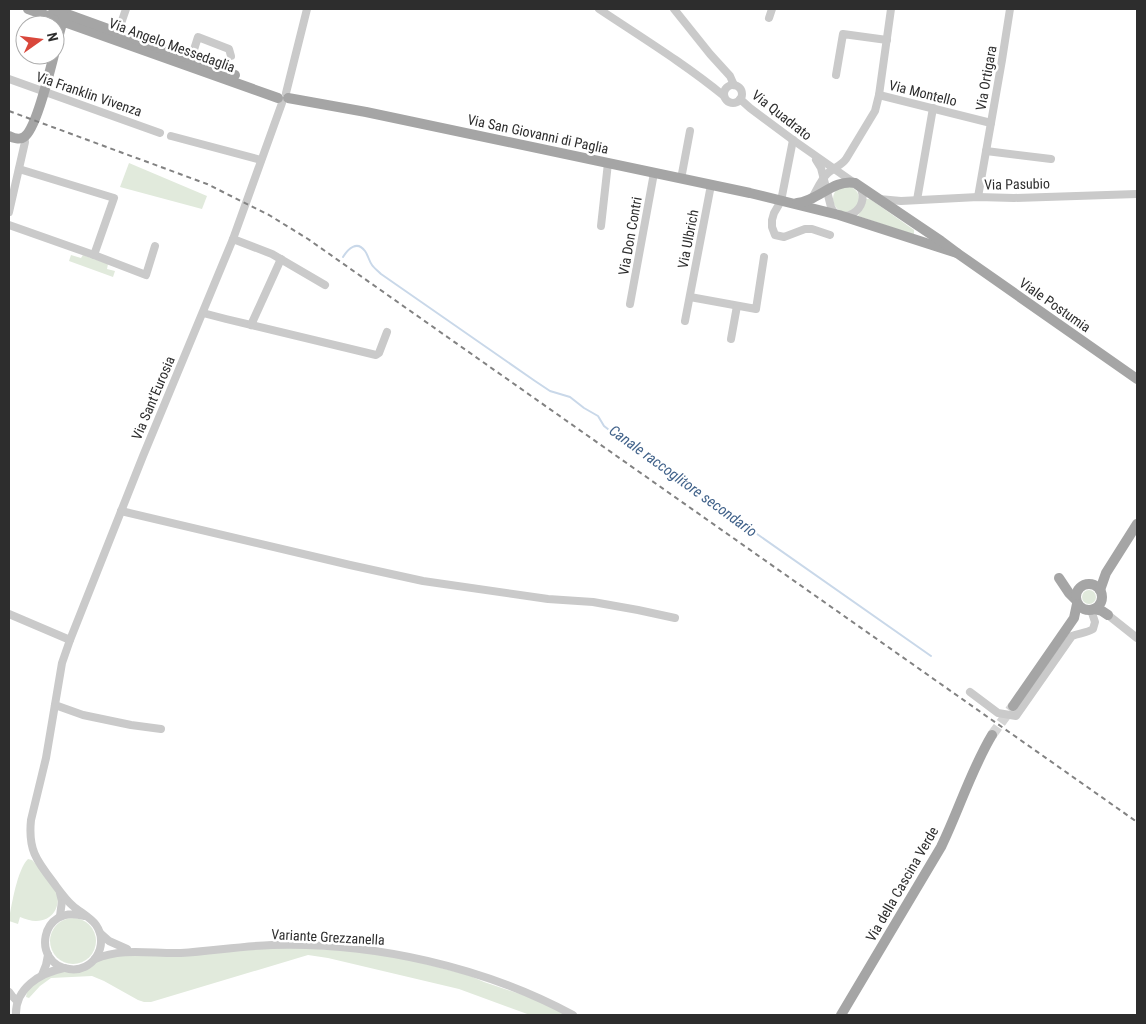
<svg xmlns="http://www.w3.org/2000/svg" width="1146" height="1024" viewBox="0 0 1146 1024" font-family="'Roboto Condensed',sans-serif">
<rect width="100%" height="100%" fill="#fff"/>
<g fill="#e1eadc">
<polygon points="129,163 207,196 202,209 120,187"/>
<circle cx="846" cy="199" r="13"/>
<polygon points="866,199 870,199 914,230 914,234 912,234 858,216"/>
<polygon points="71,255 81,258 83,255 108,264 107,269 115,271 113,277 69,261"/>
<circle cx="1089" cy="597" r="7"/>
<path d="M28,859L32,860L35,863C41,869 55,884 57,891C61,906 53,921 36,921C31,921 25,919 20,917L18,924L9,921V919C12,904 17,870 28,859Z"/>
<circle cx="73" cy="941" r="23"/>
<polygon points="279,947 354,951 403,958 468,975 484,982 532,998 567,1015 530,1015 459,989 328,958 308,955 151,1002 144,1002 138,1000 104,981 92,976 51,978 40,986 29,998 26,997 27,992 35,981 105,956"/>
</g>
<g fill="none" stroke-linecap="round" stroke-linejoin="round">
<path stroke="#c9d8e9" stroke-width="2" d="M343,257C348,249 357,240 365,251C368,255 369,261 372,265C374,268 378,271 381,274L535,381L550,391L570,397L584,408L598,416L604,426L613,433L931,656"/>
<polyline stroke="#d5d5d5" stroke-width="10" stroke-dasharray="10 5" stroke-linecap="butt" points="992,735 1013,706"/>
<g stroke="#cacaca" stroke-width="8">
<path d="M599,9C641,37 685,64 724,96"/>
<polyline points="674,9 710,54 730,76 734,85"/>
<polyline points="769,18 772,9"/>
<polyline points="118,32 126,9"/>
<polyline points="191,59 198,37 229,49 231,56"/>
<polyline points="836,75 843,34 887,40"/>
<polyline points="9,79 160,133"/>
<circle cx="733" cy="94" r="9"/>
<polyline points="286,93 307,9"/>
<polyline points="879,95 991,123"/>
<polyline points="740,99 750,108 793,140 853,182"/>
<polyline points="171,136 261,160"/>
<polyline points="793,140 781,201 774,213 772,220 772,227 775,235 784,237 805,229 812,229 830,235"/>
<polyline points="986,151 1051,159"/>
<path d="M816,160L821,168L831,207C840,228 872,209 860,187"/>
<polyline points="681,179 690,131"/>
<polyline points="978,197 1002,60 1010,9"/>
<path d="M812,198C817,190 820,181 827,174C833,168 841,166 846,159L875,111L879,95L891,9"/>
<polyline points="879,199 901,201 978,197 1014,198 1137,194"/>
<polyline points="917,200 933,108"/>
<polyline points="9,212 25,142 24,137"/>
<polyline points="9,225 94,255 114,198 19,169"/>
<polyline points="601,226 608,163"/>
<polyline points="233,239 272,254 325,285"/>
<polyline points="94,255 146,275 155,246"/>
<polyline points="690,297 756,309 764,257"/>
<polyline points="630,304 654,173"/>
<polyline points="203,313 226,319 376,355 379,353 387,332"/>
<polyline points="685,321 711,185"/>
<polyline points="251,325 281,259"/>
<polyline points="731,339 737,306"/>
<polyline points="121,511 350,565 423,581 548,599 593,602 638,610 675,618"/>
<polyline points="9,614 70,640"/>
<polyline points="1108,615 1137,638"/>
<path d="M970,692L998,713L1016,716L1072,636C1079,633 1087,633 1093,629L1095,622L1091,610"/>
<polyline points="55,705 83,715 131,725 161,729"/>
<polyline points="60,916 62,901 60,893"/>
<path d="M84,916C40,903 31,964 69,969C93,973 110,945 96,925C91,918 80,912 73,906C65,899 59,890 53,882C36,860 28,849 31,820L46,758L62,663L70,640L143,456L233,239L282,103"/>
<polyline points="100,933 109,941 127,949"/>
<path d="M95,959C123,947 152,954 181,953C212,951 242,946 272,945C374,942 484,967 573,1015"/>
<polyline points="42,975 46,965 48,955"/>
<polyline points="9,992 12,996 17,1001"/>
<path d="M16,1015C15,988 40,973 64,968"/>
</g>
<g stroke="#a5a5a5" stroke-width="10">
<polyline points="28,9 278,98"/>
<polyline points="53,9 235,75"/>
<polyline points="55,49 64,16"/>
<polyline points="288,98 366,112 750,193 839,215 957,253"/>
<path d="M9,136C13,138 20,140 24,137C36,130 50,70 54,55"/>
<path d="M797,203C818,201 833,179 855,183L941,241L957,253L1137,379"/>
<polyline points="1059,578 1069,593 1075,599"/>
<circle cx="1089" cy="597" r="13"/>
<polyline points="1100,590 1106,573 1137,524"/>
<polyline points="1094,609 1102,611 1108,615"/>
<polyline points="1013,706 1074,618 1077,604"/>
<path d="M841,1015L941,847C959,810 971,770 992,735"/>
</g>
<polyline stroke="#828282" stroke-width="2" stroke-dasharray="5 4" stroke-linecap="butt" points="9,111 207,184 269,215 308,239 1137,822"/>
</g>
<g text-anchor="middle" dominant-baseline="central" stroke-width="5" stroke-linejoin="round" paint-order="stroke">
<g font-size="14" fill="#2d2d2d" stroke="#fff">
<text transform="translate(172 45) rotate(20)">Via Angelo Messedaglia</text>
<text transform="translate(986 78) rotate(-80)">Via Ortigara</text>
<text transform="translate(923 93) rotate(14)">Via Montello</text>
<text transform="translate(89 94) rotate(19)">Via Franklin Vivenza</text>
<text transform="translate(782 115) rotate(38)">Via Quadrato</text>
<text transform="translate(538 134) rotate(12)">Via San Giovanni di Paglia</text>
<text transform="translate(1017 184) rotate(-1)">Via Pasubio</text>
<text transform="translate(630 236) rotate(-80)">Via Don Contri</text>
<text transform="translate(688 239) rotate(-79)">Via Ulbrich</text>
<text transform="translate(1055 305) rotate(35)">Viale Postumia</text>
<text transform="translate(153 398) rotate(-67)">Via Sant'Eurosia</text>
<text transform="translate(902 884) rotate(-60)">Via della Cascina Verde</text>
<text transform="translate(328 937) rotate(3)">Variante Grezzanella</text>
</g>
<g font-size="15" font-style="italic" fill="#41628a" stroke="#fff">
<text transform="translate(683 481) rotate(36)">Canale raccoglitore secondario</text>
</g>
</g>
<rect width="1146" height="1024" fill="none" stroke="#2d2d2d" stroke-width="20"/>
<g transform="translate(40 40) rotate(76)"><circle r="24" fill="#ffffff" stroke="#ababab"/>
<path d="M0-4L9 19L0 12L-9 19Z" fill="#d9473b"/>
<text y="-8" font-size="14" font-weight="bold" text-anchor="middle" fill="#2d2d2d">N</text>
</g>
</svg>
